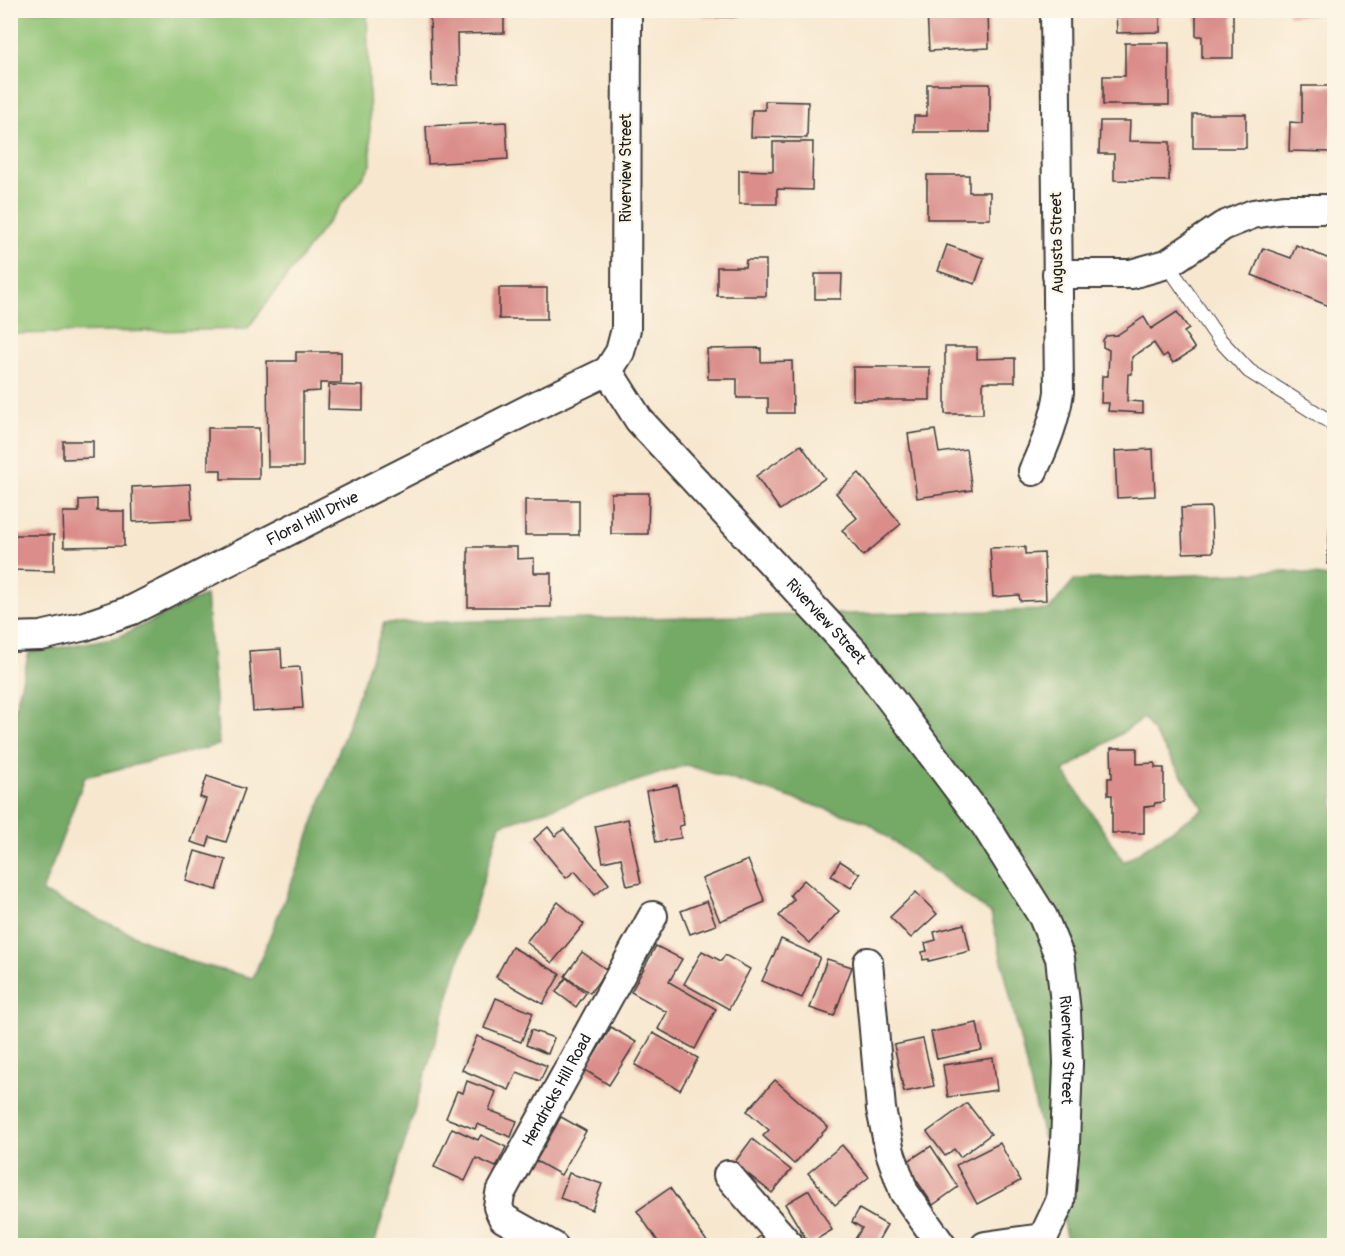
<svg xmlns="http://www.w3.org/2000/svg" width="1345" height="1256" viewBox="0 0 1345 1256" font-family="Pangolin,sans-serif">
<rect width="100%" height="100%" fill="#fcf5e5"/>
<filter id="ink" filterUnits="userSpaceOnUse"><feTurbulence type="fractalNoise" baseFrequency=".0167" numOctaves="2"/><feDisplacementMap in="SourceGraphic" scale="12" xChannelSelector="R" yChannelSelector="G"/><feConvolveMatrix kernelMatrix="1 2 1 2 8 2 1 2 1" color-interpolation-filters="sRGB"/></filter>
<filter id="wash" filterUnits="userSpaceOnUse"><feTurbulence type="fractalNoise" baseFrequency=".008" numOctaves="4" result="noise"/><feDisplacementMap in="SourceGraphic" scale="24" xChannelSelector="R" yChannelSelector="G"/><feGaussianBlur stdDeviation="1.35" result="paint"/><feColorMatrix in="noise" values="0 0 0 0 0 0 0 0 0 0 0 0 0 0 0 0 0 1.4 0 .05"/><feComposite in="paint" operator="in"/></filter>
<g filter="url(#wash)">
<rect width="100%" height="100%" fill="#f7e7cf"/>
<polygon fill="#90c374" stroke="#567048" stroke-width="1.5" points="10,11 367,11 371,165 247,329 11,334"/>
<path fill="#74a966" stroke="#486241" stroke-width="1.5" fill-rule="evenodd" d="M1288,571L1334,578V1245H1068L991,914L867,822L686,765L500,825L374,1245L11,1246L10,729L29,653L118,637L206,595L219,745L85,777L42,892L191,962L253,978L298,866L384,623L1049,610L1074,580ZM1144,718L1204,809L1124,862L1064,771Z"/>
<g id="blocks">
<g fill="#da8d8a">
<polygon points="467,10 504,10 504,33 457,34 458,85 432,86 430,17 468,16"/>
<rect x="703" y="10" width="34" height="7"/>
<polygon points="927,10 988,10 989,48 929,51"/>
<polygon points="1116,10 1160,10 1160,32 1117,33"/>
<polygon points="1196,10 1233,10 1233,58 1202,58 1202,36 1196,36"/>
<polygon points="1288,10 1321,10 1321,15 1288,16"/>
<polygon points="1125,43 1169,43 1169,105 1103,105 1103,76 1125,76"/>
<polygon points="927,84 990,84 990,132 914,132 914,116 927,116"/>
<polygon points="1302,86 1334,86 1334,126 1331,126 1331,152 1289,151 1290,122 1302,123"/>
<polygon points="765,101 808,102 807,138 751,137 752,110 765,110"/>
<rect x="1193" y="114" width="53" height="34"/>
<polygon points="1100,121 1130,121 1129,141 1170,142 1169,181 1114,180 1114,154 1099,154"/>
<polygon points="506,122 508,159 428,164 426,126"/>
<polygon points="773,142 813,142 812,190 777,189 777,204 739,204 739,170 773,171"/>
<polygon points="927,175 969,175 969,192 990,192 990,219 927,219"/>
<polygon points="947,245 984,258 975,284 938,271"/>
<polygon points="1296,245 1334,261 1334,294 1329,306 1252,275 1263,248 1291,258"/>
<polygon points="746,260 766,260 766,296 717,296 717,267 745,267"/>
<polygon points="815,274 842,274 841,299 815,299"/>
<rect x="499" y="288" width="48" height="31"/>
<polygon points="1177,312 1189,329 1184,332 1195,349 1173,363 1167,354 1163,357 1154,343 1132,357 1132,374 1128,374 1127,401 1143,402 1143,413 1108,411 1109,403 1101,403 1102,376 1108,376 1109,350 1103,347 1103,340 1106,336 1117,335 1144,317 1151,329"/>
<polygon points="945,347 977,347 977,359 1015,358 1015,382 983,382 983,414 945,414"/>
<polygon points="761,348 761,362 792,361 793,413 768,413 768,398 737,398 737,379 708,379 707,349"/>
<polygon points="296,352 341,352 341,383 320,383 320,391 303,392 303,467 268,467 267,361 296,361"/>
<rect x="853" y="367" width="77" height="33"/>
<polygon points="329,385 363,386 363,410 328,409"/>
<polygon points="208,428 259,428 259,479 221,479 221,470 208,470"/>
<polygon points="935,430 939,453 966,449 972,490 917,498 908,434"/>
<polygon points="63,441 93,441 93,458 63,459"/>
<polygon points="801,445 825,478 780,510 756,476"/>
<polygon points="1153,449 1155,496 1117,498 1115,451"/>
<polygon points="859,473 901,524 863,556 842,530 857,518 836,493"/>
<polygon points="190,484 192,519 133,522 132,487"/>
<polygon points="611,493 649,493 648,534 611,534"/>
<polygon points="97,499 97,511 124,511 124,546 64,547 63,512 79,512 79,500"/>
<rect x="525" y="500" width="54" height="35"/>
<polygon points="1211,507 1213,552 1183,553 1181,508"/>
<polygon points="1330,520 1334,521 1334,565 1327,564"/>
<polygon points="10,535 54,535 54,571 10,570"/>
<polygon points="468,547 517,547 517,559 534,558 534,573 551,573 551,607 468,607"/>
<polygon points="1025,547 1025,554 1044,553 1046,600 1020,601 1019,595 993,597 990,548"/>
<polygon points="281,649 282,668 300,667 303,708 253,711 249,651"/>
<polygon points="1111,748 1137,748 1137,764 1155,763 1155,768 1164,768 1164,802 1155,803 1154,806 1144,807 1144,833 1112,833 1112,795 1108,795 1108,778 1112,778"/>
<polygon points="207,776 245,789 226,842 210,837 207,847 191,842 206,799 200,797"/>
<polygon points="677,785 684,825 679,826 681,838 656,842 646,791"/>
<polygon points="628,819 641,883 627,886 621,858 603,862 595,826"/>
<polygon points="548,827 555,836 564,829 609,884 595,895 575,871 566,878 534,839"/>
<polygon points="195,851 226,860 217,890 186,881"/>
<polygon points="748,860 765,902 720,921 702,879"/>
<polygon points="840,861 860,874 851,888 831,876"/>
<polygon points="804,880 839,911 810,943 779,916 794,899 790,895"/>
<polygon points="916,892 937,914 911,938 890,917"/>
<polygon points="707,901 716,925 690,934 681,911"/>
<polygon points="558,902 584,924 552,963 526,942"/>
<polygon points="964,924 970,951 929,961 929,959 923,960 922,952 927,951 925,943 936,940 934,932"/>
<polygon points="781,939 820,957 802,998 762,981"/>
<polygon points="656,946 682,959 669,982 716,1009 695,1049 658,1029 667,1012 631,992"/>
<polygon points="512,947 560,974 543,1004 496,977"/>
<polygon points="702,951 721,961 725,955 750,969 729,1009 684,984"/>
<polygon points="582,952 607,970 590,993 565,976"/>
<polygon points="827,959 852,967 834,1016 810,1008"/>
<polygon points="566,978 586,993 576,1007 556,992"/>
<polygon points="496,998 533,1013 521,1042 484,1028"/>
<polygon points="977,1023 982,1050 937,1059 931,1032"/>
<polygon points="611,1027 636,1042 609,1085 585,1070"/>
<polygon points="531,1030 554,1038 548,1054 526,1045"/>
<polygon points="653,1033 698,1058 680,1090 635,1065"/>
<polygon points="477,1036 547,1066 540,1081 517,1072 509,1090 462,1070"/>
<polygon points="923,1039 934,1086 904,1092 894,1045"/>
<polygon points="993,1058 997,1090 948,1097 943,1065"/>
<polygon points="775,1080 828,1127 794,1164 763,1136 769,1130 747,1111"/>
<polygon points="467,1081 496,1092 489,1110 517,1121 511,1137 477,1124 475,1129 446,1118 457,1091 463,1093"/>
<polygon points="967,1103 991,1134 960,1157 954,1149 945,1156 927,1132"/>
<polygon points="561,1117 586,1131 561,1175 536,1161"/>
<polygon points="452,1128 478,1140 481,1135 506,1147 496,1167 476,1158 465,1181 434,1167"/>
<polygon points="752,1139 791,1170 772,1193 734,1163"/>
<polygon points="1000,1143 1020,1181 977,1204 956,1165"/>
<polygon points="842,1145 869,1177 835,1205 808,1173"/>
<polygon points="931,1146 958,1187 933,1205 905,1163"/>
<polygon points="569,1173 602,1184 592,1210 560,1198"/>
<polygon points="670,1188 710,1246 661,1246 637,1211"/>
<polygon points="809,1190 832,1230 809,1244 785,1204"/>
<polygon points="859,1209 887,1225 875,1246 866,1246 855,1239 862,1228 852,1222"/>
<polygon points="770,1229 782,1246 747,1246"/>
</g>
</g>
</g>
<g filter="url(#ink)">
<use href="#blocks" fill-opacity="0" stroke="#3d3a37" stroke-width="1.5"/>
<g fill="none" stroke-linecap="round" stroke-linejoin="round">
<g stroke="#3d3a37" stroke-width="16">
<polyline id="lane" points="1167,264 1218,338 1249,371 1332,423 1334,428"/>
</g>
<g stroke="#3d3a37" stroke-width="32">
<g id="street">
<path id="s1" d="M627,10L626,329L620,352L608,371L639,420L858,656L986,826L1043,917L1060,958L1066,1012L1068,1063L1065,1144L1060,1202L1043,1238L985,1246"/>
<polyline points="1057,274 1131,274 1167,264 1223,226 1253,214 1284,209 1334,209"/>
<path d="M1033,471C1045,445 1055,421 1059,392L1055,10"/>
<path id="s2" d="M10,637L41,636L85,626L132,610L537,405L608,371"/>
<polyline points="868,962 881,1109 890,1152 904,1192 942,1246"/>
<polyline points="728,1175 790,1246"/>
<path id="s3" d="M553,1246L503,1218L498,1207L500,1194L653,916"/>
</g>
</g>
<use href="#lane" stroke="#fff" stroke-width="14"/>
<use href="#street" stroke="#fff" stroke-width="28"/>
</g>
</g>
<g text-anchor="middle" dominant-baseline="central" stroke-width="4.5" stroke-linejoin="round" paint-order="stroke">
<g font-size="16" fill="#1c1c1c" stroke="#fcf5e5">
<text transform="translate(626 168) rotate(-90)">Riverview Street</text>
<text transform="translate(1057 243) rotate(-91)">Augusta Street</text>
<text stroke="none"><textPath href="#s2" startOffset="328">Floral Hill Drive</textPath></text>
<text stroke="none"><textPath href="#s1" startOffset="698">Riverview Street</textPath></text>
<text stroke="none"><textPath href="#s1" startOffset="1202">Riverview Street</textPath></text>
<text stroke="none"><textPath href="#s3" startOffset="201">Hendricks Hill Road</textPath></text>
</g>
</g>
<rect width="1345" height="1256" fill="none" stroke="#fcf5e5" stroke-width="36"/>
</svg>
